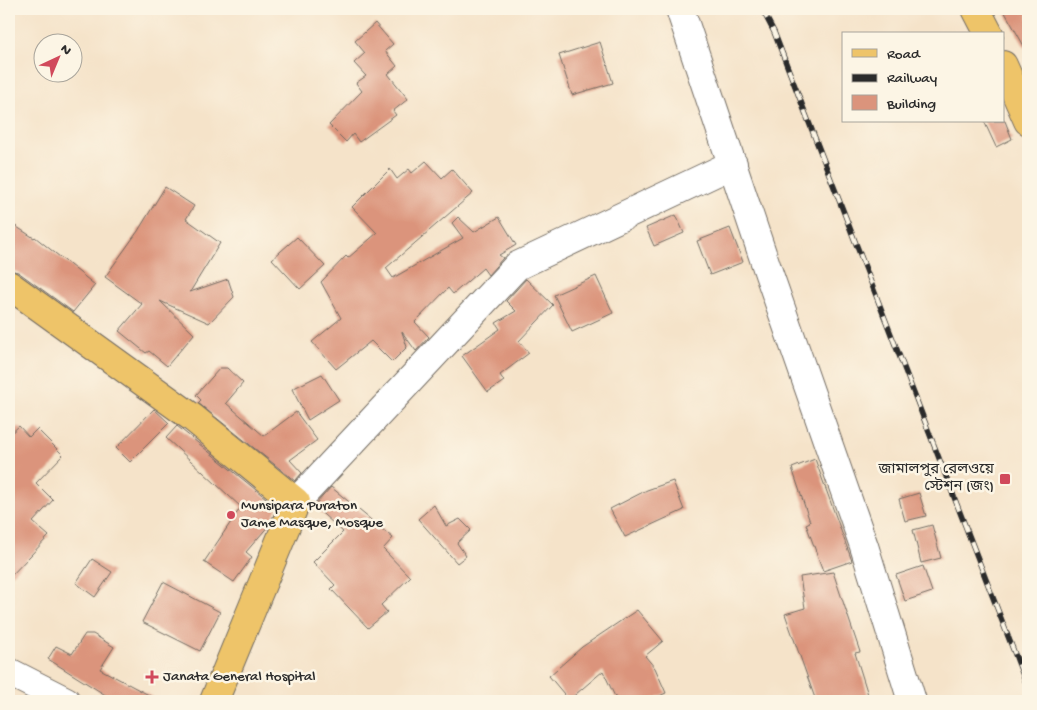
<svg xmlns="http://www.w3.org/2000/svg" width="1037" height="710" viewBox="0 0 1037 710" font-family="'Gochi Hand','Noto Sans Bengali',sans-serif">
<rect width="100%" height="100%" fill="#fcf5e5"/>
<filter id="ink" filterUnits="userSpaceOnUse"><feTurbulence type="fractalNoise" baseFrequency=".02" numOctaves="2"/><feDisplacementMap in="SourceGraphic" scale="10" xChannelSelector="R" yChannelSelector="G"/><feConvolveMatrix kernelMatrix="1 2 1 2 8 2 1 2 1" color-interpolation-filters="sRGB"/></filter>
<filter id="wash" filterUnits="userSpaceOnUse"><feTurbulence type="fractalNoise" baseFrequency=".0096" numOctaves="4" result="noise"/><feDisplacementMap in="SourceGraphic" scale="20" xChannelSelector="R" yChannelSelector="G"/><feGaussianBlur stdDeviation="1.12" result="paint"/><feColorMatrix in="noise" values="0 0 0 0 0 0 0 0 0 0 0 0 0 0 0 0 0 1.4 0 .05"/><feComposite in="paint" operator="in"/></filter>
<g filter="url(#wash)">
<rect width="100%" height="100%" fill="#f5e3c9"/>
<g id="blocks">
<g fill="#db947c">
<polygon points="1003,9 1028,9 1028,53"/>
<polygon points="375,23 393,44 385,51 397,66 388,74 408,99 393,111 396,115 359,142 353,134 346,142 329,125 362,91 356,83 366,76 354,63 365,53 355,41"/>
<polygon points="600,42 613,83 572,95 559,55"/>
<polygon points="984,121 1005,121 1012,139 996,147"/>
<polygon points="426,161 442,178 452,169 473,193 386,268 393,278 463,238 452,223 458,217 474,232 499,217 516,245 499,255 503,258 488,275 483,268 453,294 448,288 415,322 429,337 416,351 402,332 407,347 392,362 371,341 336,369 312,342 341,318 321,282 346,256 348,258 377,233 352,207 390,169 397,179 409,169 412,173"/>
<polygon points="165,187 194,206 186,219 220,243 190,292 228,279 234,297 209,323 160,301 194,334 167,366 149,351 146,353 119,331 142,304 105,277 138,231"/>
<polygon points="676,215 684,233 654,246 646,228"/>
<polygon points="9,222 34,238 35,237 95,285 73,312 18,272 9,270"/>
<polygon points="730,228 743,262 710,275 697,241"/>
<polygon points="297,237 325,266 300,289 272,259"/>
<polygon points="596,276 613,313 572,332 554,295"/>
<polygon points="526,279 553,305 519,341 529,353 500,375 504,381 488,392 462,356 500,329 496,323 516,311 506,301"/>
<polygon points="220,368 227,368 243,383 226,403 264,436 296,412 317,440 290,460 302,473 295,481 198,403 201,400 196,395"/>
<polygon points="322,374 339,400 308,420 292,389"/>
<polygon points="154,409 169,423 130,462 116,448"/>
<polygon points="19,426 29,437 37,429 63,455 36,483 53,500 33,522 49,536 9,578 9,435"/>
<polygon points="177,426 277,507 270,524 246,552 252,557 234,582 204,562 241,507 166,438"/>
<polygon points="815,459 852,561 823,571 806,524 810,522 792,468"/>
<polygon points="673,481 684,510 625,537 610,509 647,490"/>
<polygon points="331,487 393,538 383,549 410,577 381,605 387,612 368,628 331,589 335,585 313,562 343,532 314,506"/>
<polygon points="919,493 926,516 905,521 899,499"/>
<polygon points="434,505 446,526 460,519 471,530 457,543 466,556 457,563 418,519"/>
<polygon points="932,525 941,558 921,563 913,530"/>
<polygon points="92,559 112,572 95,597 76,583"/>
<polygon points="923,566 932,592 905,601 896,575"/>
<polygon points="833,572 860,652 855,653 870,701 816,701 785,614 805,608 800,577"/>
<polygon points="163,582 220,612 200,651 142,622"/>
<polygon points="637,610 663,641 645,656 655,668 666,693 648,701 617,701 603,671 569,700 549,676 582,647"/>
<polygon points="85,634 93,634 114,647 100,669 160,701 115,701 48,659 56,646 72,654"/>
</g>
</g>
</g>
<g filter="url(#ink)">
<use href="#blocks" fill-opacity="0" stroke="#726b62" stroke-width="1"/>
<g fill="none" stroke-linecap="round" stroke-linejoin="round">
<g stroke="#726b62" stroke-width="30">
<g id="minor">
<polyline points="680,9 769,274 864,546 912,701"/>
<polyline points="296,502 517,266 733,164"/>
<polyline points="9,672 66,701"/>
</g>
</g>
<g stroke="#726b62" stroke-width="30">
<g id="major">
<polyline points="976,9 989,34"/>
<polyline points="1003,65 1028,121"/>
<polyline points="9,285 193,418 296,502 214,701"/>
</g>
</g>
<use href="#minor" stroke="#fff" stroke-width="28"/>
<use href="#major" stroke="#eec469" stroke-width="28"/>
<g stroke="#2b2b2b" stroke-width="5.5">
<polyline id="rail" points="762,9 774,32 1028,688"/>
</g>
<use href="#rail" stroke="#fcf5e5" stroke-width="4" stroke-dasharray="11" stroke-linecap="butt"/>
</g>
</g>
<g fill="#d1495b" stroke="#fcf5e5" stroke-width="2">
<rect x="999" y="473" width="12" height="12" rx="2.5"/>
<circle cx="231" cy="515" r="5"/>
<path d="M149.5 669.5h5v5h5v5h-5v5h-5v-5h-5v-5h5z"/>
</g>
<g text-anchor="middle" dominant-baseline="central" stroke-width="5" stroke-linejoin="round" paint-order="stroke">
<g font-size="15" fill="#2b2b2b" stroke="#fcf5e5" text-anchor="start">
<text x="994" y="470" text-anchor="end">জামালপুর রেলওয়ে<tspan x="994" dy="17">স্টেশন (জং)</tspan></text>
<text x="241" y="506">Munsipara Puraton<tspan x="241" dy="17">Jame Masque, Mosque</tspan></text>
<text x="163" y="677">Janata General Hospital</text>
</g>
</g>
<rect width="1037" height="710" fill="none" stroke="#fcf5e5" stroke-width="30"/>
<rect x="842" y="32" width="162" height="90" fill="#fcf5e5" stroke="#a8a49b"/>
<rect x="852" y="49" width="25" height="8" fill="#eec469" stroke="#a8a49b"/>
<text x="887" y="58" font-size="15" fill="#2b2b2b">Road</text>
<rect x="852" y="74" width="25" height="8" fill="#2b2b2b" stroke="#a8a49b"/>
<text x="887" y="82" font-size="15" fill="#2b2b2b">Railway</text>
<rect x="852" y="95" width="25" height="15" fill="#db947c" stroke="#a8a49b"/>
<text x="887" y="108" font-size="15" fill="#2b2b2b">Building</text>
<g transform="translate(58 58) rotate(44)"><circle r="24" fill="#fcf5e5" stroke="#a8a49b"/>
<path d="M0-4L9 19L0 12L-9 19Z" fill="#d1495b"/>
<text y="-8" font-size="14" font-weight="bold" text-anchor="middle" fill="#2b2b2b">N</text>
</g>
</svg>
